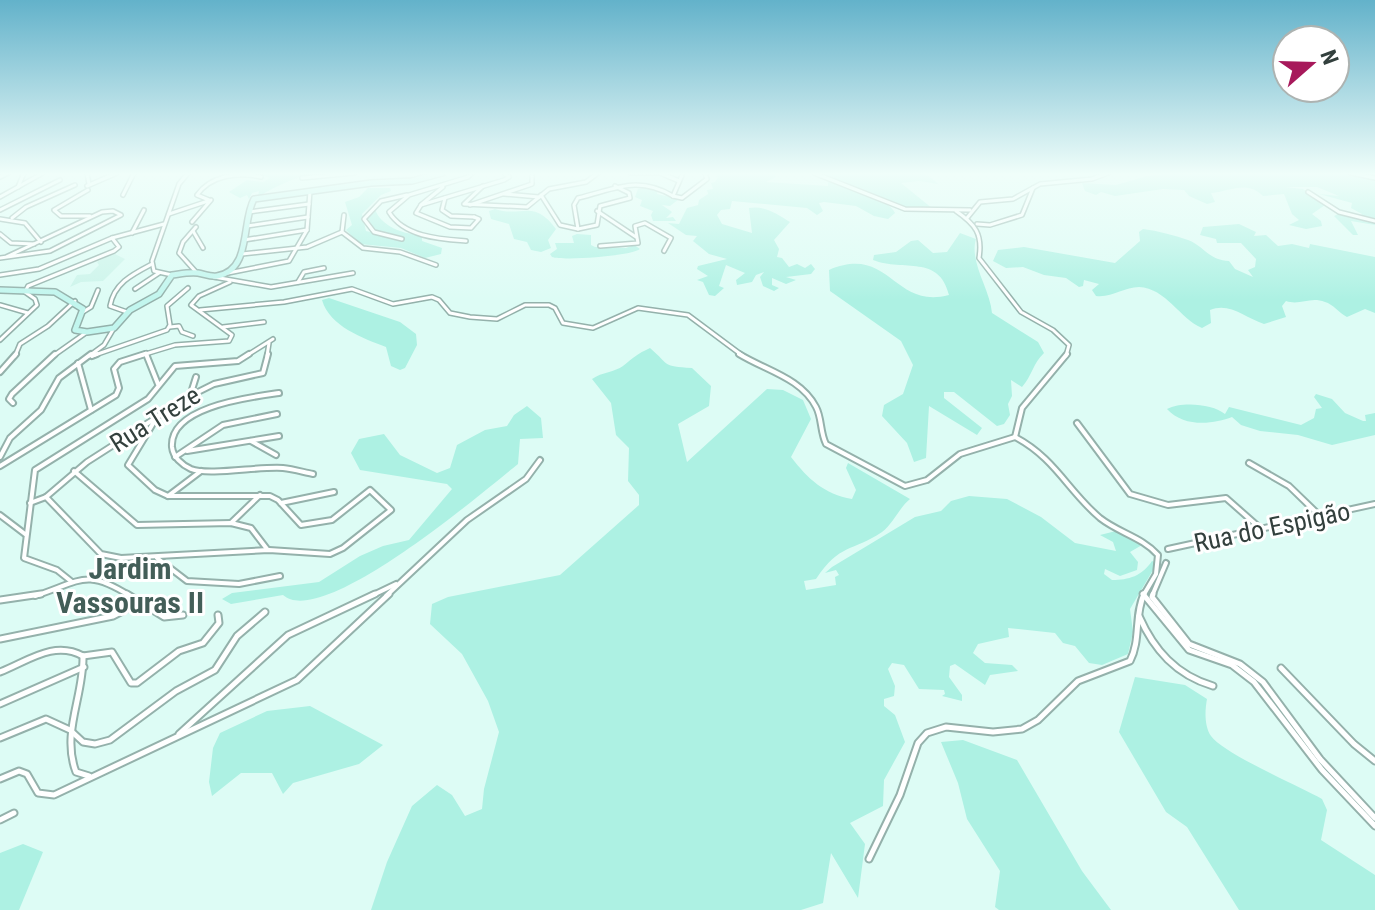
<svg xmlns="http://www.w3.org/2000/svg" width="1375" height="910" viewBox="0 0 1375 910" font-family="'Roboto Condensed',sans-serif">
<rect width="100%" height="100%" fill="#ddfcf5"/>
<polygon fill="#cbf4ea" points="113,253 125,259 103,281 81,282 70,287 77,275 90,274 99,265 97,262"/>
<g fill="#adf1e3">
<path d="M258,173H307L306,176C300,175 266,191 258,197L259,191L252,193L249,199L247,195L240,198L229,192L247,180L263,182L270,178Z"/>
<path d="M714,173H774L776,177L766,182L828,186V179C844,186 890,199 895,213L888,219L874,216L856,206L824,202L819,203L823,211L817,215L807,208L732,201L730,209L721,210L717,215L722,224L752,233L749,208C764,205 777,214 790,222L774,240L779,249L777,257L782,258L789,267L797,264L805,268L811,264L815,269L811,274L786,277L796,280L786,284L772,278V285L779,288L774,291L763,286L760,277L764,272L756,275L752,282L737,285L736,280L745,273L726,265L719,286L724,288L715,296L709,295L703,282L697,280L708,276L697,269L698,266L727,259L709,254L693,241L697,236L686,235L668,223L679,224L687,208L698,205L699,200L708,194L707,190L713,189L711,183L715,182L718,177Z"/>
<polygon points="818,173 918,173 929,176 938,184 919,181 901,183 933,209 903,208"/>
<path d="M1181,173H1375V225L1351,221L1358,235H1353L1334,216L1338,214L1360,217L1362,214L1351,208L1352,203L1319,194L1339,196L1317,187H1285L1303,189L1325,205L1312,214L1321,221L1322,226L1306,229L1289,225L1299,220L1292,214L1284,194L1263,196C1247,180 1231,191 1211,193L1215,202L1207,204L1189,196L1184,190L1163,189L1115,196L1101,192L1096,195L1085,191L1082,183L1116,185L1147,176Z"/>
<polygon points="647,187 658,190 657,194 679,199 670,206 662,205 672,212 666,218 673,217 676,221 653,221 651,215 653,211 640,206 642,200 635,197 638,189"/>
<path d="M368,188H390L391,191L381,195L362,214L366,231L403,240L404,237L375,231L368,219L371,211L375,209C380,226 405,235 422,235V241L442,248L441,254L425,258L401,248L360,244L346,230L352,225L345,202L359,197Z"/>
<path d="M495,209C522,218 533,198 556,229L548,240L551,248L541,252L531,250L527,242L514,239L509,224L491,219L489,211Z"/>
<path d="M1239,224L1256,232L1254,236L1266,235L1278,246L1292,244L1309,248L1310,244L1375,257V313L1365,309L1347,317C1339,313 1333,304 1325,302C1310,296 1300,306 1286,301L1282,306L1286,317L1264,324C1245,318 1230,302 1210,310L1211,323L1202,328C1180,319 1166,288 1139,287C1124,287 1112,298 1096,296L1092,290L1099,284L1084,280L1083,286L1079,287L1066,278L1044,275L1023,267L1006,268L993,261L998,250L1024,247L1115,263L1140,241L1139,232L1143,229C1158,231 1174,235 1188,240C1204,246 1208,260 1229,261L1235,269L1253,277L1248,270L1255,267L1256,259L1241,243H1217L1216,239L1200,235L1203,227Z"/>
<path d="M960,233L976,239C969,262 990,289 992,313L1038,342L1044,353C1033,363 1032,376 1022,387L1011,380L1012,396L1008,404L1010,415L1004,424L997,426L954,392H944V398L982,428L977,435L929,406L926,458L914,462L907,443L882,416L884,405L903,394L913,365L901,341L830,291L829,270C890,244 893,310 949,295C939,254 904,272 873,260L874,255L896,252L911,241L918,240L933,253L947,252Z"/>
<path d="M577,234L591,235V245L595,247L626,248L634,245L640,249C631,256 564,261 552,257L550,254L557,249L555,243H574L572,236Z"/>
<path d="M329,298L400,322L416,334L417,345L405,368L400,370L391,366L386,347C363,338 330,327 322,300Z"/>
<path d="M650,348C671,366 661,366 692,368L711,386L709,406L678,424L687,462L767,389L783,390L803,400L811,419L791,457C808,479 824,494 852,499L856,490L846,468L848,463L910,499C899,508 893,524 882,532C852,552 840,543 816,579L804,581L806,590L836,585L835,577L839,575L836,570L825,573L832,567L915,517L941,511L951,501L969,496L1007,499L1041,517L1075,543L1116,551L1113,542L1100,535L1116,531L1142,545L1130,552L1138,562L1137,570L1120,576L1105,569L1104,574L1112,580C1129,580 1142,576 1152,561L1155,562L1156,565L1130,609L1133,632L1128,654L1102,665L1089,663L1075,646L1063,643L1055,633L1008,628L1009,637L978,644L973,653L985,663L1012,665L1018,671L990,675L985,685L955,664L950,666L949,677L962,695V701L942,696L945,694L944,690L919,689L904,665L892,663L888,669L895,686L894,696L884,699V706L895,715L905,742L884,780L883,806L850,823L865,844L858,898L831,853L823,903L801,910H371L387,862L412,806L437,785L452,795L465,816L482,809L484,789L499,732L488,701L462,654L430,624L432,604L448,597L560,575L639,505V495L628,481L629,448L616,435L611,403L592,379C602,372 615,372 623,366C634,357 637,354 650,348Z"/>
<path d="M1316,394L1332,399L1345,413L1363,421H1366L1365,415L1375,413V435L1332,445L1298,435L1260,431L1241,425L1232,417C1214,424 1184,428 1167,409C1182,401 1213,404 1225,414L1229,407L1301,425L1314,418L1316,409L1322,408L1314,397Z"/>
<path d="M527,406L541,418L543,438L520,439L518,464C483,492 322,630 283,595L231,604L222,599L232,593L319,582L360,556L383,546L409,540L452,489L447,484L360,470L351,453L359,439L384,434L400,455L437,473L450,468L457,445L485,430L507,426L514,415Z"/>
<path d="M1135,677L1185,685L1207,699C1205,710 1204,726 1211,736C1224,754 1299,786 1322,799L1327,810L1321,840L1375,875V910H1239L1187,827L1166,812L1119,732Z"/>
<polygon points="310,706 383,745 359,764 293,783 283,794 272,773 241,773 212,796 209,782 213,748 220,733 267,711"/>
<polygon points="963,740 1017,760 1082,871 1111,910 999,910 995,907 1000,871 967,819 958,783 941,742"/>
<polygon points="23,844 43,852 19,910 0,910 0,853"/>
</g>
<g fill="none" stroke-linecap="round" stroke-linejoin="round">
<g stroke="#94b1ab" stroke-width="6">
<g id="street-far2">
<polyline points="87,173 89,184"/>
<polyline points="630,173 659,173"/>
<polyline points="660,173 679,181"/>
<polyline points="814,173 905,209 970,210"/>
<polyline points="1351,173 1375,178"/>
<polyline points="0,177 8,173"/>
<polyline points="302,178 354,173"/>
<polyline points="87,186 117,173"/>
<polyline points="483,186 464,204 527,207 549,189 586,182 598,173"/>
<polyline points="18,187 24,173"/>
<polyline points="88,190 54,210 61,216 90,216"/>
<polyline points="1308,192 1339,212 1375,221"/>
<polyline points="504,194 539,197"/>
<polyline points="123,195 134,173"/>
<polyline points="541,195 560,225 578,229 597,225 600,206 630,198 629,193 615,186"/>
<polyline points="673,196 682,198 707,179 705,173"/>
<polyline points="673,196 683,173"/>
<polyline points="0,197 43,173"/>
<polyline points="445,198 442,210 451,216 474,217"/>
<path d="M209,200L197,195C211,175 238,172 261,177"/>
<polyline points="422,204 443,187"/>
<polyline points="421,205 504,180 509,177 504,173"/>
<polyline points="421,205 416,213 450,227 471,228 479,219 474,217"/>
<polyline points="470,205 532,184 532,173"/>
<polyline points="0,210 60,180"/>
<polyline points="597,211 636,237"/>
<path d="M956,211C975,224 983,234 979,258L1021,312L1053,330L1069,345L1066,356"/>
<polyline points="249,212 309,204"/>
<polyline points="169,214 208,201"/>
<polyline points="344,215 342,232 363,248 400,252 436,265"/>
<polyline points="12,218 26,207 75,185"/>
<polyline points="967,218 980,202 1013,199 1040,184 1092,179 1108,173"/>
<polyline points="0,219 25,223 41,242"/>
<polyline points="192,222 211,200"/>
<polyline points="977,224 990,225 1022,215 1033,188"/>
<polyline points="247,226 308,217"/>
<polyline points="196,227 183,242 179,253 196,272"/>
<path d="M578,229L574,205L578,198C616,189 637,175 673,196"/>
<polyline points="193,231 203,248"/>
<polyline points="132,233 144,210"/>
<polyline points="0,234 11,243 34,244"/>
<polyline points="402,239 374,232 364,219 381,201 407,195"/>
<polyline points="244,240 307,230"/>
<path d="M466,241C440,239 404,237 389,212L409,195L468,177L472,173"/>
<polyline points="600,246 638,243 635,226 645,223 671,238 664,251"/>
<polyline points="242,254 307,247 342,232"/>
<polyline points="0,258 50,251 121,215 113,211 102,212 6,257"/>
<polyline points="228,273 289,261 307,230 310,191"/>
<polyline points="0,275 39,269 112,238 164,224"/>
<polyline points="172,275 154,271 152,261 179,184 188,173"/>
<polyline points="214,277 271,287 353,273"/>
<polyline points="298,282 304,272 324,268"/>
<polyline points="135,289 159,273"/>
<polyline points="0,305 28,313"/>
<polyline points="200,310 284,302 352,289 393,304 432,297 439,300 450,313 470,317 497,319 525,305 549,305 555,308 563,323 593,328 638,308 688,315 743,356"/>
<polyline points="83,312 91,307 98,290"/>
<path d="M127,312L110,306C114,283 133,274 152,264"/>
<polyline points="170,327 179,326 182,332 193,336"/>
<polyline points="223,327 264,322"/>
<polyline points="0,340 37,305 35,299 25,292 28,286 114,251 119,247 112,238"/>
<polyline points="146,353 147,356"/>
<polyline points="15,356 20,344 48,326 75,301"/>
<polyline points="53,356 87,332"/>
<polyline points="89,356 104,345 114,328"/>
<polyline points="92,356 167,330 170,325 167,306 188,288"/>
<polyline points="139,356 175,345 229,341 232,335 191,305 199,296 230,282"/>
<polyline points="246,356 273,339"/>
<polyline points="267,356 269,343"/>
</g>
</g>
<g stroke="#94b1ab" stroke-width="8">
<g id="street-far1">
<polyline points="146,354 158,384"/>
<path d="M739,354C767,371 801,378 816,407C822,418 820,432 826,444L905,486L927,480L960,454L1015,437"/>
<polyline points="92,356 97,354"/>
<polyline points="78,363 91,410"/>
<polyline points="0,372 16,354"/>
<path d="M279,393C252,397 169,406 172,447C173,457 182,465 191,469C209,476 260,466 283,468C293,469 303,472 313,474"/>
<polyline points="190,396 196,377"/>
<polyline points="13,403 9,399 12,394 55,354"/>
<polyline points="1077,423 1130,494 1168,505 1226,498 1260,528"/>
<polyline points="1015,437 1022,408 1067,354"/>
<path d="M1015,437C1055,458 1068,491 1100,518C1119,533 1142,537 1158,555L1156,574L1143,596"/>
<polyline points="251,441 276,455"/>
<polyline points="187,451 279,436"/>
<polyline points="0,457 10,438 41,410 59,378 91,354"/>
<polyline points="175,457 223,425 277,414"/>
<polyline points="1249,463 1289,486 1320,516"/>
<polyline points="0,466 116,395 119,388 114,369 120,362 145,354"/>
<polyline points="74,471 137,525 231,523 251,528 267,549"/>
<polyline points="168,496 201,471"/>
<polyline points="46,497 101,554 121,558 269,550 330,554 343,548 391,510 370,490 332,520 301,525 278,500 270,496 168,496 155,490 128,465 157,417"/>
<polyline points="30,503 46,497 87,462 190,396 214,384 263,373 268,354"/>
<polyline points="281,503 334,492"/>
<polyline points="0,515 25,534"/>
<polyline points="231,523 260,495"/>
<polyline points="1168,549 1375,504"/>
<polyline points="157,558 187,581 239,584 280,576"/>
<polyline points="72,582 57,570 24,558 35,470 148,399 175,366 238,361 249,354"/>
<path d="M35,596C81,581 86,568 130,596"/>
<polyline points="371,596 396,584"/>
<polyline points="386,596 467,520 526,479 540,460"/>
<polyline points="1152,596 1166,563"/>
</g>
</g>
<g stroke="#94b1ab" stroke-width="9">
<g id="street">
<polyline points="127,594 164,617 183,615"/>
<polyline points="1143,594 1189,650 1232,665 1254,682 1322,770 1375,826"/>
<polyline points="1153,594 1152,597 1189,644 1240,664 1263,682 1320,759 1375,818"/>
<polyline points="0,600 41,594"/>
<path d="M1139,616C1154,650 1176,675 1213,686"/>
<polyline points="0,639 113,616 138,603"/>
<polyline points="83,656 112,652 131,683 137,683 179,651 203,643 219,623 218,615"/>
<path d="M83,656C84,696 61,733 76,772L89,776"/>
<polyline points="1281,668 1354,744 1375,761"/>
<path d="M0,672C28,661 54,640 83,656"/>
<polyline points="0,704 84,667"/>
<polyline points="179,734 288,635 375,594"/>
<polyline points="0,738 46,719 70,730 83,742 95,744 110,740 176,691 215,670 237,636 265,612"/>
<polyline points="0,779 19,771 27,774 38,793 54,795 297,680 389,594"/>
<polyline points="0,820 14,813"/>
<path d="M869,859L900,795L918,743L927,733L946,727L993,732L1022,729L1038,720L1078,681L1130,661C1141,640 1134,616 1144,594"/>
</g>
</g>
<g stroke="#94b1ab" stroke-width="8">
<path id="secondary" d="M0,290L55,292L83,309L75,330L87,332L114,328L130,310L159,294L172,275C180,274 189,272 198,273C204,274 211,277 217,276C252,270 241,222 254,199L371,183L412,181L442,173"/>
</g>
<use href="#street-far2" stroke="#fff" stroke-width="3"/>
<use href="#street-far1" stroke="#fff" stroke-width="4"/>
<use href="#street" stroke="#fff" stroke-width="5"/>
<use href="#secondary" stroke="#c2f6ee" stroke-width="5"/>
</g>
<linearGradient id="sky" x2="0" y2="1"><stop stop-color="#63b2ca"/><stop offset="0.58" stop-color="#f0fefa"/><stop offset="1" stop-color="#f0fefa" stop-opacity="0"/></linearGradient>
<rect width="1375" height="300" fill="url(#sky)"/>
<g text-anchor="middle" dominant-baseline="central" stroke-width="6" stroke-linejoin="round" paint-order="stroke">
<g font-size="26" fill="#33403d" stroke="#fff">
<text transform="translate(155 419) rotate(-32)">Rua Treze</text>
<text transform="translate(1272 527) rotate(-12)">Rua do Espigão</text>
</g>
<g font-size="30" font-weight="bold" fill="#435e58" stroke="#fff">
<text x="130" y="568">Jardim<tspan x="130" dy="34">Vassouras II</tspan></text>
</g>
</g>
<g transform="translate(1311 64) rotate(70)"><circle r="38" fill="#ffffff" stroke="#adb3b1" stroke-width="2"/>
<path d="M0-6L14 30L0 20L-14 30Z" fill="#a7195b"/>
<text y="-12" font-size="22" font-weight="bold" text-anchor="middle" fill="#33403d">N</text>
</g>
</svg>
